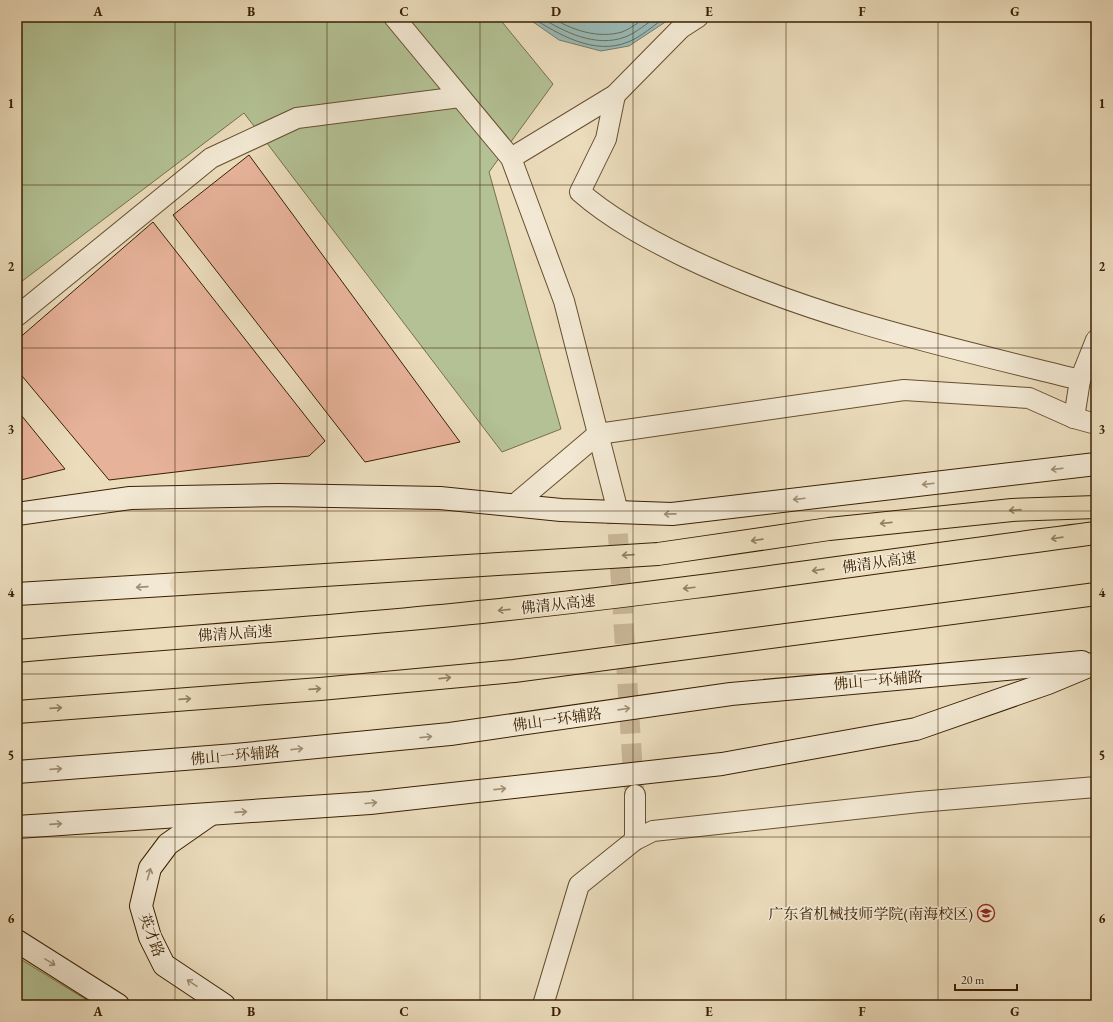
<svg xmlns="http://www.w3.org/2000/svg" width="1113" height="1022" viewBox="0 0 1113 1022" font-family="'EB Garamond','Noto Serif SC',serif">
<rect width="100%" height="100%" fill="#ebdcbc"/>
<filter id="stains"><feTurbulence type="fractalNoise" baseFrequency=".005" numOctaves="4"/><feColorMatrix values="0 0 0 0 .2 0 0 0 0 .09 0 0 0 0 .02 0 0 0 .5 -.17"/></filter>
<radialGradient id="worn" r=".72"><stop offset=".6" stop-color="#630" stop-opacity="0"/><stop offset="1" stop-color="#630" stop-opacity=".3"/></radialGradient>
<g fill="#b3c194" stroke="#76704a">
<polygon points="17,17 498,17 553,84 489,172 561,429 502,452 244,113 17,285"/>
<polygon points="17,957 95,1005 17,1005"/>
</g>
<polygon fill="#99bab7" stroke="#737c6e" points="526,17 673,17 629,46 601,51 559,40"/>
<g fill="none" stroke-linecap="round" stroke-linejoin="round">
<g stroke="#6a6d5c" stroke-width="1">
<path d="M531,17C558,34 594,56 628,42C641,37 654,25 666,17"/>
<path d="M540,17C564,32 596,48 625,37C636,33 647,23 657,17"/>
<path d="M551,17C571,30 598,39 622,32C630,29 639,22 646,17"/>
</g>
</g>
<g fill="#e7b29a" stroke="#3a2000">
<polygon points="249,155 460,442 365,462 173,215"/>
<polygon points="153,222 325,441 309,456 109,480 17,370 17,340"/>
<polygon points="17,410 65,469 17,481"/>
</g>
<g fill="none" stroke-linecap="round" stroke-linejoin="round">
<polyline stroke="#c8b696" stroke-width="20" stroke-dasharray="20 10" stroke-linecap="butt" points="616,504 634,789"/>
<g stroke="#664f2f" stroke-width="22">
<g id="street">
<polyline points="394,17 511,158 564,301 616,504"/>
<path d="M615,95L606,139L580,192C611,219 648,239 685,257C810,317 947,347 1080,380L1074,418"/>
<polyline points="511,158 615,95 681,28 698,17"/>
<polyline points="17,316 211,158 297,118 460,97"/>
<polyline points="1080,380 1096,340"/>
<polyline points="514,505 598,434 904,390 1029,398 1074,418 1096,424"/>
<polyline points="635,840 635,795"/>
<polyline points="543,1005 579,885 635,840 653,831 919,802 1096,787"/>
</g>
</g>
<g stroke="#3a2000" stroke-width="24">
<g id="secondary">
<polyline points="17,514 130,498 278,495 440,498 561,510 672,514 1096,464"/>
<polyline points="17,594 181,584"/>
<polyline points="17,772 235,755 450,734 731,694 1082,662"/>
<polyline points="211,814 168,844 150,868 141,906 150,937 164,965 224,1005"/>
<polyline points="17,827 370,803 722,764 916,729 1048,683 1096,663"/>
<polyline points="17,941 118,1005"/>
</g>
</g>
<g stroke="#3a2000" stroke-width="24">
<g id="highway">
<polyline points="181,584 658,554 829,529 1012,510 1096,507"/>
<path d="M17,651C175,637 333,628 490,611C693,590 894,559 1096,533"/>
<polyline points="17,712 320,689 514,671 1096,594"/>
</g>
</g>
<use href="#street" stroke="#f2e8d3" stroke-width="20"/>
<use href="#secondary" stroke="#f2e8d3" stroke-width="22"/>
<use href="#highway" stroke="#ebdcbc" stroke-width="22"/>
</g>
<defs><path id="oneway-shaft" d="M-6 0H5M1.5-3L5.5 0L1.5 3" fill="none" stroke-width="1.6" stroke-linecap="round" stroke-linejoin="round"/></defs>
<g stroke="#9f8e74">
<use href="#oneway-shaft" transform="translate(1057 469) rotate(173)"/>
<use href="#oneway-shaft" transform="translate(928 484) rotate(173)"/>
<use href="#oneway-shaft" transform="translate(799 499) rotate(173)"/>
<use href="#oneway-shaft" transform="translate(670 514) rotate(179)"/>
<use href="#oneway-shaft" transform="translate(142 587) rotate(176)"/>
<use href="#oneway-shaft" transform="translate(624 709) rotate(-8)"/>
<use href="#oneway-shaft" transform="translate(426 737) rotate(-6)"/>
<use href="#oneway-shaft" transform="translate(297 749) rotate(-6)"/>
<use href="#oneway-shaft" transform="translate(56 769) rotate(-4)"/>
<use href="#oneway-shaft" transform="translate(500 789) rotate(-6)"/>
<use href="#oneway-shaft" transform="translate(371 803) rotate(-5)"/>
<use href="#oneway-shaft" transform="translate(241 812) rotate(-4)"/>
<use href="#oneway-shaft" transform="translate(56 824) rotate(-4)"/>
<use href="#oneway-shaft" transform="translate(149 874) rotate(-74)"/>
<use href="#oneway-shaft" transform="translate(50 962) rotate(32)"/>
<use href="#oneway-shaft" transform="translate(192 983) rotate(-146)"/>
</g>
<g stroke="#927e5e">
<use href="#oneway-shaft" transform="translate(1015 510) rotate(176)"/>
<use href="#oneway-shaft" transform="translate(886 523) rotate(174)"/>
<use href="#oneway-shaft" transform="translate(1057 538) rotate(172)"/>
<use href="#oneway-shaft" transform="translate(757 540) rotate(172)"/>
<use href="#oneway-shaft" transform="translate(628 555) rotate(176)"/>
<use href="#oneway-shaft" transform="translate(818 570) rotate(172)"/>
<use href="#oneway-shaft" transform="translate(689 588) rotate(173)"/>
<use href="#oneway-shaft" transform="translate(504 610) rotate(174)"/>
<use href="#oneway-shaft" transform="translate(445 678) rotate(-6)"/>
<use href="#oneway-shaft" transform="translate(315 689) rotate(-4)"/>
<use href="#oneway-shaft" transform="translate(185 699) rotate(-4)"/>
<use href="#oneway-shaft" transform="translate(56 708) rotate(-4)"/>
</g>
<path fill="none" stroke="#3a2000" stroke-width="1" stroke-opacity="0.55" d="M175,17V1005M327,17V1005M480,17V1005M633,17V1005M786,17V1005M938,17V1005M17,185H1096M17,348H1096M17,511H1096M17,674H1096M17,837H1096"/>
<defs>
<g id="university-ring" transform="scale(0.9)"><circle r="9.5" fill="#f2e8d3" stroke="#8f2418" stroke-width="1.5"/><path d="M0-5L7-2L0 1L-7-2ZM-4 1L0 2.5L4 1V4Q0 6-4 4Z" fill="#8f2418"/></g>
</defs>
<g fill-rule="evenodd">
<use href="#university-ring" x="986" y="913"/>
</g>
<g text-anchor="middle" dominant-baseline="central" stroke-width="3.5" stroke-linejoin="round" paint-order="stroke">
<g font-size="15" fill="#3a2000" stroke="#f2e8d3">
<text transform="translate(879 562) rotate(-8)">佛清从高速</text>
<text transform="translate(558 604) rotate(-6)">佛清从高速</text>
<text transform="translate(235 633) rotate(-4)">佛清从高速</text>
<text transform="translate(878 680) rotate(-5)">佛山一环辅路</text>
<text transform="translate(557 719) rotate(-8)">佛山一环辅路</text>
<text transform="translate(235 755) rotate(-5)">佛山一环辅路</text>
<text transform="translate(152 935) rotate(69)">英才路</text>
</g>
<g font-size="15" fill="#3a2000" stroke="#f2e8d3" text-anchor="end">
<text x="973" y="913">广东省机械技师学院(南海校区)</text>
</g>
</g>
<rect width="1113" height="1022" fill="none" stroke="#ebdcbc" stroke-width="44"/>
<path d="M955 984v6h62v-6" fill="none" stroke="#3a2000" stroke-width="2"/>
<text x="961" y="984" font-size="12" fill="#3a2000" stroke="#f2e8d3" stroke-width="3" paint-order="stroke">20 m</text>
<rect x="22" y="22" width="1069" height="978" fill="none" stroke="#3a2000" stroke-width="1.5"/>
<g font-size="13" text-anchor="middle" font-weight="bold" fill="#3a2000">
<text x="98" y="16">A</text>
<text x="251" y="16">B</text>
<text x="404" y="16">C</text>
<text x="556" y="16">D</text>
<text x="709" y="16">E</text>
<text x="862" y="16">F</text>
<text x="1015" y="16">G</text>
<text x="11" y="108">1</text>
<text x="1102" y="108">1</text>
<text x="11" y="271">2</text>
<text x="1102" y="271">2</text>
<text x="11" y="434">3</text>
<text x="1102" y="434">3</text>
<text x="11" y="597">4</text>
<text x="1102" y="597">4</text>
<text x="11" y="760">5</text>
<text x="1102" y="760">5</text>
<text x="11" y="923">6</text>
<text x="1102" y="923">6</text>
<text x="98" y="1016">A</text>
<text x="251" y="1016">B</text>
<text x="404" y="1016">C</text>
<text x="556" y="1016">D</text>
<text x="709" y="1016">E</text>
<text x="862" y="1016">F</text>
<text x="1015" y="1016">G</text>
</g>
<rect width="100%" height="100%" filter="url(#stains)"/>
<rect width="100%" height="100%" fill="url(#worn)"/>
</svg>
